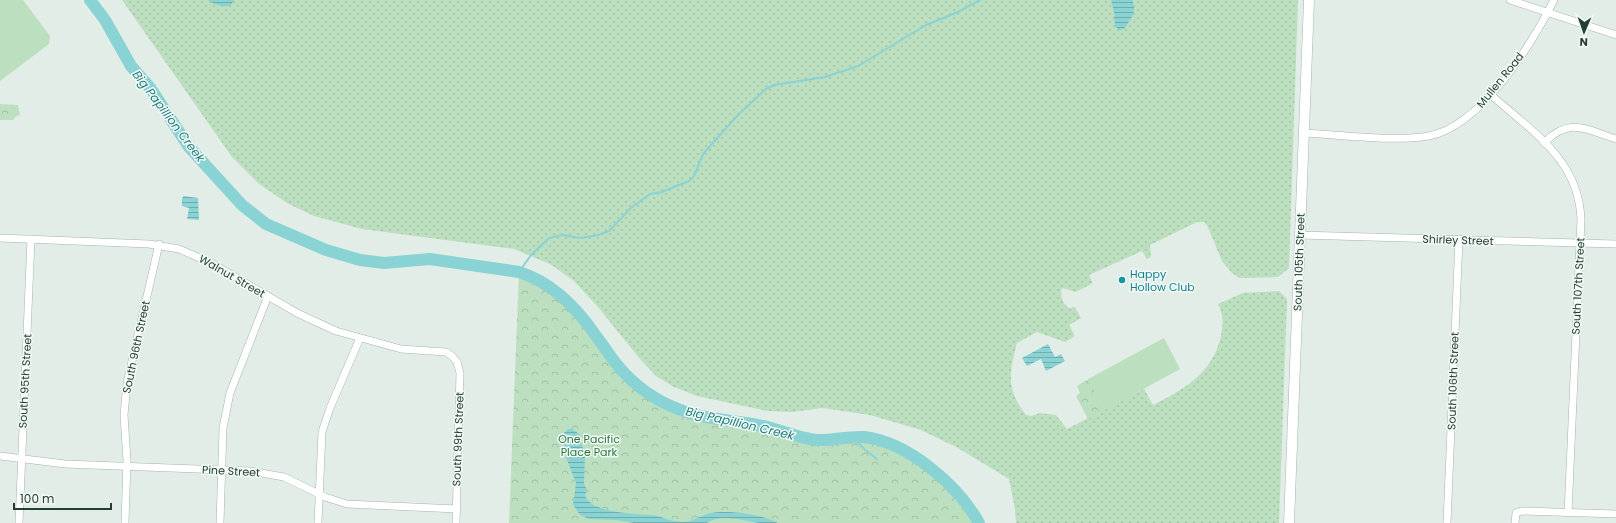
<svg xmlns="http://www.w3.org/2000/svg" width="1616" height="523" viewBox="0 0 1616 523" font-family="Poppins,sans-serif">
<defs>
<pattern id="grass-dots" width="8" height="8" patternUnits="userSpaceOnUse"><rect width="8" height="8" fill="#bbdfbf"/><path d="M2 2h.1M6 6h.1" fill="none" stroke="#a0c0a5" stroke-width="1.8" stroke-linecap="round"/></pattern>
<pattern id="park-crowns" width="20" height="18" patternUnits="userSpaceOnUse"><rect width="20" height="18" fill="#bbdfbf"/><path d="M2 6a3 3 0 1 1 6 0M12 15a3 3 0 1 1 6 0" fill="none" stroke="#a0c0a5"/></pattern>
<pattern id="water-rules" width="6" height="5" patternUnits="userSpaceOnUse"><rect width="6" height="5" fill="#89d3d4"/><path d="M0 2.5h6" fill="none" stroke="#70adad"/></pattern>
</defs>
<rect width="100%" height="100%" fill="#e3ede7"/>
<path fill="url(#grass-dots)" d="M122,0H1298L1289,268L1278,277L1239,278L1231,272L1222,261L1207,225L1204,222H1197L1150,245L1151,257L1147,259L1142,251L1089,275L1093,283L1076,292L1062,288C1060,296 1062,303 1069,308L1075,307L1081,318L1069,325L1075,336L1065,342L1037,332L1017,343C1009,374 1006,389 1026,415L1031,416L1040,413L1056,415L1067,429L1144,389L1153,405C1183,390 1213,373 1221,336C1223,325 1224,315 1218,304L1243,293L1279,291L1287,299L1279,523H1016L1015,509L1009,479L958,448L921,430L870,415L822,408L793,412L767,411L697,396L674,387L656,376L640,359L598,307L574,281L550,264L514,249L362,229L314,216L287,203L258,183L232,157Z"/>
<g fill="url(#park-crowns)">
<polygon points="0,104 18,105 20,115 16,116 13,120 0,120"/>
<path d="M519,272C551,282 577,308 596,336C604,346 611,358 619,367C635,386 655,400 678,409C706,420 734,420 763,426C781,430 797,438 816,440C832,441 847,436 864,437C908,442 958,485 979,523H509Z"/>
<polygon points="1089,379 1105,410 1088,419 1076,396 1080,393 1077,386"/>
</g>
<g fill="#bbdfbf">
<polygon points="0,0 23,0 50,36 49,44 0,81"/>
<polygon points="1164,338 1180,369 1105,410 1088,379"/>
</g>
<g fill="url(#water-rules)">
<path d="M208,0H234L231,5C222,8 215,5 208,0Z"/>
<path d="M1111,0H1132C1138,12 1130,20 1124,29L1119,30L1115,26L1114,12Z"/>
<polygon points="184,196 198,198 199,220 187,219 189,208 182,206 182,198"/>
<polygon points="1048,344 1055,357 1061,354 1065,361 1046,371 1041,359 1027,366 1022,358"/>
<path d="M568,429H572L579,434L585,456L584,483L587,491L585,495C591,515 640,513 657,516C665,518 673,522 681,522C690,523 698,517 707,514C725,509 762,514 778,523C772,523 765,523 759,523C743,521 722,513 707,523H634L616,520L589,519L580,515L573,505L576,483L567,460L563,442V434Z"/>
</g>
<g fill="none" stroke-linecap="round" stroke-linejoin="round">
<g stroke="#89d3d4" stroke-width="2">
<polyline points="519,272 531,255 549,238 562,235 581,238 598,235 609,231 631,208 650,194 662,192 689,181 694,176 703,154 738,115 766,89 774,85 825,77 858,66 926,25 958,12 980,0"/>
<polyline points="853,437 864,449 877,459"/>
</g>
<path stroke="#89d3d4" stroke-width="12" d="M90,0L105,20L131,66L151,89L189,147L242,205L266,224L326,250L360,260L384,263L430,259L519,272C551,282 577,308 596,336C604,346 611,358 619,367C635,386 655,400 678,409C706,420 734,420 763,426C781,430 797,438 816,440C832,441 847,436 864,437C908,442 958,485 979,523"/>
<g stroke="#a5b5ad" stroke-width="8">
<g id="street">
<polyline points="1510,0 1616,35"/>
<path d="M1490,94C1532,132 1579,159 1581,220L1568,513"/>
<path d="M1304,133C1341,135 1394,142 1429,136C1481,126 1532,44 1554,0"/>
<path d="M1544,143C1570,116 1586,130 1616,139"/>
<polyline points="1300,235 1616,244"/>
<polyline points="0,238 149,244 179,249 213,264 297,313 336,331 401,349 446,352 452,356 457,362 460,373 456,523"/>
<polyline points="0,456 65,464 250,471 284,477 325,497 347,504 457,509"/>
<polyline points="19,523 31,239"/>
<polyline points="125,523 127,461 124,415 127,383 159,244"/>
<polyline points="220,523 223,428 230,393 268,296"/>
<polyline points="318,523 322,432 330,408 360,338"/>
<polyline points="1447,523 1459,239"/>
<polyline points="1515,523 1516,513 1521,511 1616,514"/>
</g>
</g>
<g stroke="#a1b9ad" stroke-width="11">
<polyline id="secondary" points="1289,523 1309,0"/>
</g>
<use href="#street" stroke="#fff" stroke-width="7"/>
<use href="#secondary" stroke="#fff" stroke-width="10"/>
</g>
<circle fill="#0f9aa8" stroke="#f3f9f6" stroke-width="1.5" cx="1122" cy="280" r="4"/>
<g text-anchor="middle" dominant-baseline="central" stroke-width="3" stroke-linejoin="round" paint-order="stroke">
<g font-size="11" fill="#223f33" stroke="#f3f9f6">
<text transform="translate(1500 80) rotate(-51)">Mullen Road</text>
<text transform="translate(1458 240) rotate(2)">Shirley Street</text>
<text transform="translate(1299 262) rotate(-88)">South 105th Street</text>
<text transform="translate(232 276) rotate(30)">Walnut Street</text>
<text transform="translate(1578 286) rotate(-87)">South 107th Street</text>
<text transform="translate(136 347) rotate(-78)">South 96th Street</text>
<text transform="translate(25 381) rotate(-87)">South 95th Street</text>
<text transform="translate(1453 381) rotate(-88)">South 106th Street</text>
<text transform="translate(458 439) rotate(-88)">South 99th Street</text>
<text transform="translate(231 471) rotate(3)">Pine Street</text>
</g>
<g font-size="11" fill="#0d838f" stroke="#f3f9f6" text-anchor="start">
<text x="1130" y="274">Happy<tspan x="1130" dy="13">Hollow Club</tspan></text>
</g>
<g font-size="11" fill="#2a773d" stroke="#f3f9f6">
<text x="589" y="439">One Pacific<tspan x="589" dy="13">Place Park</tspan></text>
</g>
<g font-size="12" font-style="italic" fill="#1a7b7d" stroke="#f3f9f6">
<text transform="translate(169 116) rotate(53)">Big Papillion Creek</text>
<text transform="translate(740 423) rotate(13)">Big Papillion Creek</text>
</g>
</g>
<g transform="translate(1584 32) rotate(182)" stroke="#f3f9f6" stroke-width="3" paint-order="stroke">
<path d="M0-3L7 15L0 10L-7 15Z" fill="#223f33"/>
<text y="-6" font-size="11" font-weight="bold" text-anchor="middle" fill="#223f33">N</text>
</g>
<path d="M14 503v6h97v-6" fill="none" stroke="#223f33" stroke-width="2"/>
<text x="20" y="503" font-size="12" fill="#223f33" stroke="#f3f9f6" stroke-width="3" paint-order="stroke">100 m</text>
</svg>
